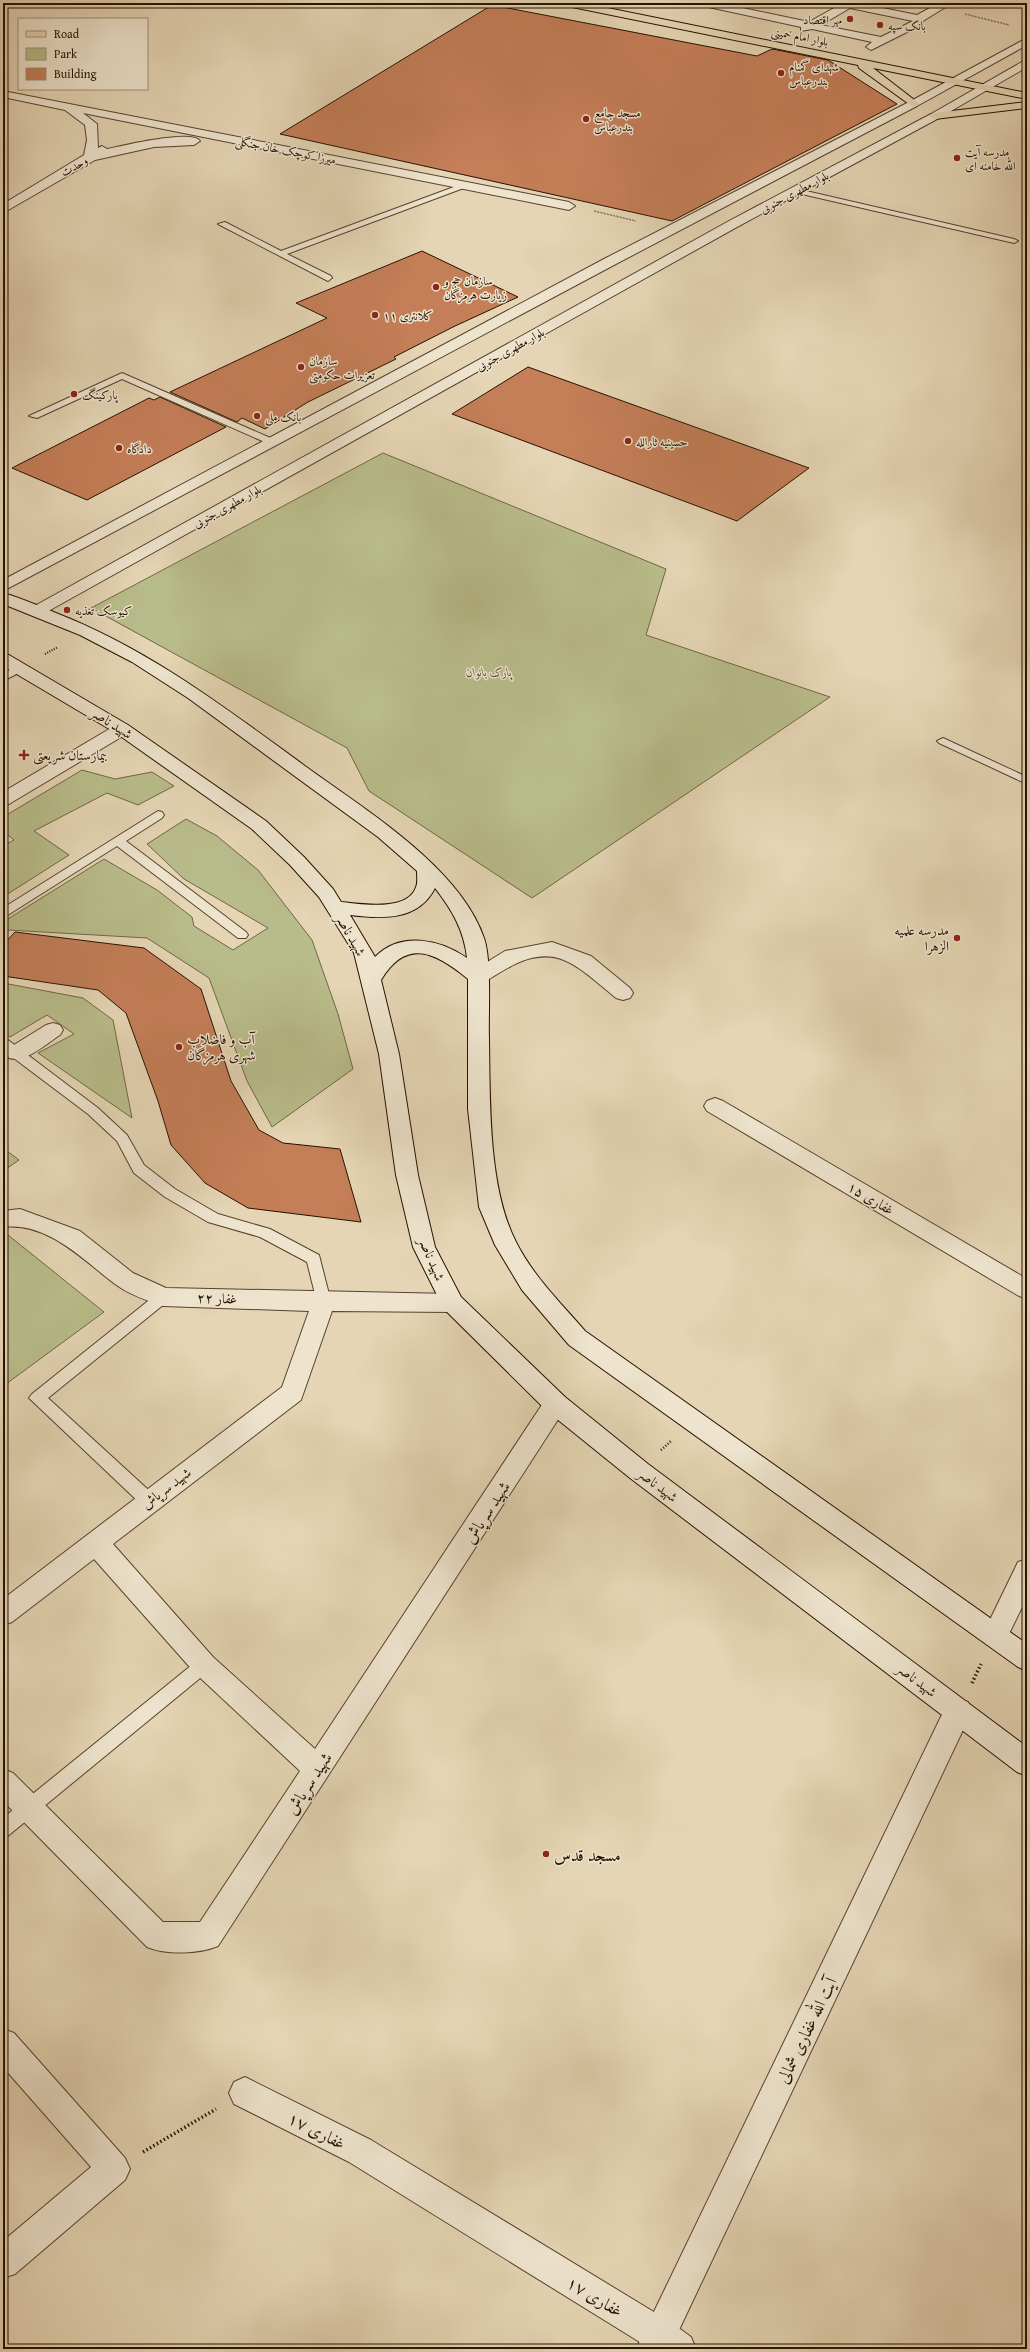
<svg xmlns="http://www.w3.org/2000/svg" width="1030" height="2352" viewBox="0 0 1030 2352" font-family="'Gentium Book Plus',Amiri,serif">
<rect width="100%" height="100%" fill="#e5d5b4"/>
<filter id="stains"><feTurbulence type="fractalNoise" baseFrequency=".005" numOctaves="4"/><feColorMatrix values="0 0 0 0 .2 0 0 0 0 .09 0 0 0 0 .02 0 0 0 .5 -.17"/></filter>
<radialGradient id="worn" r=".72"><stop offset=".6" stop-color="#630" stop-opacity="0"/><stop offset="1" stop-color="#630" stop-opacity=".3"/></radialGradient>
<g fill="#b8bc8a" stroke="#6f6645">
<polygon points="383,453 666,569 646,635 830,697 532,898 369,791 347,748 91,608"/>
<polygon points="82,770 115,779 152,772 174,786 138,805 107,793 34,831 69,855 6,895 3,893 3,846 14,840 3,831 3,817"/>
<polygon points="186,819 217,836 258,870 312,940 338,1014 353,1069 272,1127 247,1081 209,978 147,938 8,930 3,936 3,922 104,859 157,890 192,917 194,926 233,950 268,928 184,879 147,844"/>
<polygon points="3,983 83,998 113,1020 132,1118 38,1053 74,1034 47,1015 10,1037 3,1032"/>
<polygon points="3,1148 19,1160 3,1171"/>
<polygon points="8,1235 104,1312 6,1384 3,1382 3,1238"/>
</g>
<g fill="#c47e58" stroke="#261100">
<polygon points="492,5 757,56 772,49 828,60 897,104 672,221 280,134"/>
<polygon points="422,251 518,297 453,327 394,357 396,359 308,402 265,429 242,418 237,422 170,392 327,318 296,303"/>
<polygon points="528,367 809,468 737,521 452,414"/>
<polygon points="160,397 226,427 87,500 12,468 149,398 154,400"/>
<polygon points="15,932 144,948 201,989 231,1081 259,1130 283,1143 340,1149 361,1222 248,1208 205,1183 171,1145 158,1101 126,1013 98,990 3,976 3,945"/>
</g>
<g fill="none" stroke-linecap="round" stroke-linejoin="round">
<g stroke="#56422d" stroke-width="2">
<g id="service">
<polygon points="462,184 469,186 287,254 331,276 332,278 328,281 218,224 225,222 281,251"/>
<polygon points="793,188 1014,239 1018,241 1014,243 793,192"/>
<polygon points="122,373 275,440 277,442 269,444 122,379 37,418 29,416"/>
<polygon points="20,665 25,668 24,670 3,681 3,673"/>
<polygon points="943,738 1027,777 1027,784 939,743 937,741"/>
<polygon points="158,811 162,812 164,815 162,818 126,841 246,932 248,935 246,938 238,938 117,846 3,918 3,908"/>
<polygon points="3,1038 8,1040 98,1108 127,1135 144,1165 175,1189 218,1214 270,1229 319,1255 331,1302 329,1306 324,1308 319,1306 317,1302 307,1262 260,1237 208,1222 165,1197 134,1173 117,1141 88,1114 3,1050"/>
<polygon points="163,1291 168,1293 170,1297 168,1301 48,1398 155,1496 157,1501 155,1506 149,1508 143,1506 29,1398 32,1394 158,1293"/>
<polygon points="204,1657 210,1660 213,1665 210,1670 9,1835 3,1838 3,1818 198,1660"/>
</g>
</g>
<g stroke="#56422d" stroke-width="2">
<g id="minor">
<path d="M699,3H719L809,22L843,3H858L917,15L939,3H952L923,21L921,25L871,50L866,47L872,42L812,29L801,31V27L704,6ZM850,8L913,21L881,37L821,25Z"/>
<polygon points="122,724 128,725 131,729 128,733 9,804 3,806 3,792 116,725"/>
<path d="M552,942L591,956L630,988L633,993L630,998L623,1000L616,998C572,962 554,939 499,973C489,979 482,985 471,982L468,977L471,972L505,951Z"/>
<path d="M53,1023L60,1025L63,1030L60,1035C46,1044 26,1063 9,1058L6,1053L9,1048L46,1025Z"/>
<polygon points="715,1098 723,1101 1027,1279 1027,1299 1019,1296 707,1111 704,1106 707,1101"/>
<path d="M20,1209L80,1231L133,1273L166,1288L452,1294L460,1297L464,1303L460,1309L452,1312L332,1311L301,1400L113,1544L213,1657L315,1749L547,1397L556,1394L565,1397L568,1404L218,1946C199,1954 166,1955 147,1947L3,1801V1769L13,1773L163,1922H200L300,1771L195,1673L94,1559L12,1622L3,1625V1599L282,1387L309,1311L163,1306C148,1301 128,1294 115,1284C82,1259 48,1222 3,1227V1211Z"/>
<polygon points="3,2029 14,2033 125,2158 130,2169 125,2180 15,2274 3,2278 3,2241 91,2167 3,2067"/>
<polygon points="245,2077 371,2140 672,2323 691,2337 696,2349 651,2349 349,2162 234,2104 229,2093 234,2082"/>
</g>
</g>
<g stroke="#56422d" stroke-width="2">
<g id="tertiary">
<polygon points="1027,38 1027,45 917,106 614,265 3,591 3,580 604,259 909,102"/>
<polygon points="1027,59 1027,67 939,118 737,227 43,614 31,614 29,611 31,608 729,221 931,114"/>
<path d="M3,91L569,202L575,206L569,210L83,113L97,124L98,148L102,146L107,149C122,146 192,129 200,141L194,145L154,147L95,160L3,213V204L84,155L87,140L85,125L65,110L3,97Z"/>
<polygon points="1027,1559 1027,1597 1004,1644 995,1648 986,1644 982,1636 986,1628 1018,1562"/>
<polygon points="958,1699 968,1702 972,1711 670,2349 636,2349 948,1702"/>
</g>
</g>
<g stroke="#261100" stroke-width="2">
<path id="secondary" d="M3,593C21,598 39,606 56,613C150,650 224,707 305,766C364,809 460,867 484,938C492,961 488,1014 489,1040C490,1101 488,1188 516,1242C533,1276 561,1303 585,1331L1027,1644V1671L1018,1667L569,1345L522,1290L495,1245L479,1207L468,1109V979C436,953 407,937 381,980L399,1054L418,1175L435,1247L461,1297L565,1397L648,1464L1027,1747V1776L1017,1772L630,1478L547,1411L444,1309L413,1247L396,1175L379,1054L354,953L319,897L290,865L252,829L116,733L3,666V654L9,655L128,725L266,821L304,857L333,889L341,902C360,904 408,912 416,887C418,883 417,876 417,871L378,837L188,698L132,662L80,635L3,604ZM435,888C452,910 464,930 467,958C440,939 400,931 375,957L350,915C383,919 418,921 435,888Z"/>
</g>
<g stroke="#261100" stroke-width="2">
<g id="primary">
<polygon points="562,3 583,3 1027,93 1027,99 873,68 917,102 919,104 913,107 859,68 858,65 567,6"/>
<polygon points="1027,102 1027,108 935,119 929,116 935,113"/>
</g>
</g>
<g stroke="#261100" stroke-width="1.5" stroke-dasharray="0.5 1" stroke-linecap="butt">
<polyline points="965,14 1009,25"/>
<polyline points="594,211 636,221"/>
<polyline points="1022,402 1027,403"/>
</g>
<polyline stroke="#261100" stroke-width="2" stroke-dasharray="1 1.5" stroke-linecap="butt" points="45,654 58,647"/>
<polyline stroke="#261100" stroke-width="2.5" stroke-dasharray="1 2" stroke-linecap="butt" points="661,1450 671,1441"/>
<g stroke="#261100" stroke-width="3.5" stroke-dasharray="1.5 2.5" stroke-linecap="butt">
<polyline points="972,1683 981,1664"/>
<polyline points="143,2152 216,2109"/>
</g>
<use href="#service" fill="#eee4ce" fill-rule="evenodd"/>
<use href="#minor" fill="#eee4ce" fill-rule="evenodd"/>
<use href="#tertiary" fill="#eee4ce" fill-rule="evenodd"/>
<use href="#secondary" fill="#eee4ce" fill-rule="evenodd"/>
<use href="#primary" fill="#e5d5b4" fill-rule="evenodd"/>
</g>
<g fill="#8f2418" stroke="#eee4ce" stroke-width="1.5">
<circle cx="850" cy="19" r="4"/>
<circle cx="880" cy="25" r="4"/>
<circle cx="781" cy="73" r="4"/>
<circle cx="586" cy="119" r="4"/>
<circle cx="957" cy="158" r="4"/>
<circle cx="436" cy="287" r="4"/>
<circle cx="375" cy="315" r="4"/>
<circle cx="301" cy="367" r="4"/>
<circle cx="74" cy="394" r="4"/>
<circle cx="257" cy="416" r="4"/>
<circle cx="628" cy="441" r="4"/>
<circle cx="119" cy="448" r="4"/>
<circle cx="67" cy="610" r="4"/>
<path d="M22 749h4v4h4v4h-4v4h-4v-4h-4v-4h4z"/>
<circle cx="957" cy="938" r="4"/>
<circle cx="179" cy="1047" r="4"/>
<circle cx="546" cy="1854" r="4"/>
</g>
<g text-anchor="middle" dominant-baseline="central" stroke-width="3" stroke-linejoin="round" paint-order="stroke">
<g font-size="12" fill="#261100" stroke="#eee4ce" text-anchor="start">
<text x="842" y="19" text-anchor="end">مهر اقتصاد</text>
<text x="888" y="25">بانک سپه</text>
<text x="789" y="66">شهدای گمنام<tspan x="789" dy="14">بندرعباس</tspan></text>
<text x="594" y="112">مسجد جامع<tspan x="594" dy="14">بندرعباس</tspan></text>
<text x="965" y="151">مدرسه آیت<tspan x="965" dy="14">الله خامنه ای</tspan></text>
<text x="444" y="280">سازمان حج و<tspan x="444" dy="14">زیارت هرمزگان</tspan></text>
<text x="383" y="315">کلانتری ۱۱</text>
<text x="309" y="360">سازمان<tspan x="309" dy="14">تعزیرات حکومتی</tspan></text>
<text x="82" y="394">پارکینگ</text>
<text x="265" y="416">بانک ملی</text>
<text x="636" y="441">حسینیه ثارالله</text>
<text x="127" y="448">دادگاه</text>
<text x="75" y="610">کیوسک تغذیه</text>
</g>
<g font-size="12" fill="#261100" stroke="#eee4ce">
<text transform="translate(800 36) rotate(11)">بلوار امام خمینی</text>
<text transform="translate(286 150) rotate(11)">میرزا کوچک خان جنگلی</text>
<text transform="translate(74 166) rotate(-30)">وحدت</text>
<text transform="translate(794 192) rotate(-28)">بلوار مطهری جنوبی</text>
<text transform="translate(510 349) rotate(-29)">بلوار مطهری جنوبی</text>
<text transform="translate(227 506) rotate(-29)">بلوار مطهری جنوبی</text>
</g>
<g font-size="12" font-style="italic" fill="#594d30" stroke="#eee4ce">
<text x="489" y="671">پارک بانوان</text>
</g>
<g font-size="14" fill="#261100" stroke="#eee4ce">
<text transform="translate(112 723) rotate(32)">شهید ناصر</text>
<text transform="translate(351 935) rotate(60)">شهید ناصر</text>
<text transform="translate(871 1198) rotate(31)">غفاری ۱۵</text>
<text transform="translate(432 1259) rotate(67)">شهید ناصر</text>
<text transform="translate(217 1298) rotate(2)">غفار ۲۲</text>
<text transform="translate(658 1485) rotate(37)">شهید ناصر</text>
<text transform="translate(166 1488) rotate(-37)">شهید سرپاش</text>
<text transform="translate(917 1680) rotate(37)">شهید ناصر</text>
</g>
<g font-size="14" fill="#261100" stroke="#eee4ce" text-anchor="start">
<text x="33" y="755">بیمارستان شریعتی</text>
<text x="949" y="930" text-anchor="end">مدرسه علمیه<tspan x="949" dy="16">الزهرا</tspan></text>
<text x="187" y="1039">آب و فاضلاب<tspan x="187" dy="16">شهری هرمزگان</tspan></text>
</g>
<g font-size="17" fill="#261100" stroke="#eee4ce">
<text transform="translate(486 1512) rotate(-57)">شهید سرپاش</text>
<text transform="translate(308 1783) rotate(-57)">شهید سرپاش</text>
<text transform="translate(806 2030) rotate(-64)">آیت الله غفاری شمالی</text>
<text transform="translate(317 2130) rotate(27)">غفاری ۱۷</text>
<text transform="translate(595 2296) rotate(31)">غفاری ۱۷</text>
</g>
<g font-size="17" fill="#261100" stroke="#eee4ce" text-anchor="start">
<text x="554" y="1854">مسجد قدس</text>
</g>
</g>
<rect width="1030" height="2352" fill="none" stroke="#e5d5b4" stroke-width="16"/>
<rect x="4" y="4" width="1022" height="2344" fill="none" stroke="#261100" stroke-width="2"/>
<rect x="8" y="8" width="1014" height="2336" fill="none" stroke="#261100"/>
<rect x="18" y="18" width="130" height="72" fill="#eee4ce" stroke="#9e907c"/>
<rect x="26" y="31" width="20" height="6" fill="#e5d5b4" stroke="#9e907c"/>
<text x="54" y="38" font-size="12" fill="#261100">Road</text>
<rect x="26" y="48" width="20" height="12" fill="#b8bc8a" stroke="#9e907c"/>
<text x="54" y="58" font-size="12" fill="#261100">Park</text>
<rect x="26" y="68" width="20" height="12" fill="#c47e58" stroke="#9e907c"/>
<text x="54" y="78" font-size="12" fill="#261100">Building</text>
<rect width="100%" height="100%" filter="url(#stains)"/>
<rect width="100%" height="100%" fill="url(#worn)"/>
</svg>
